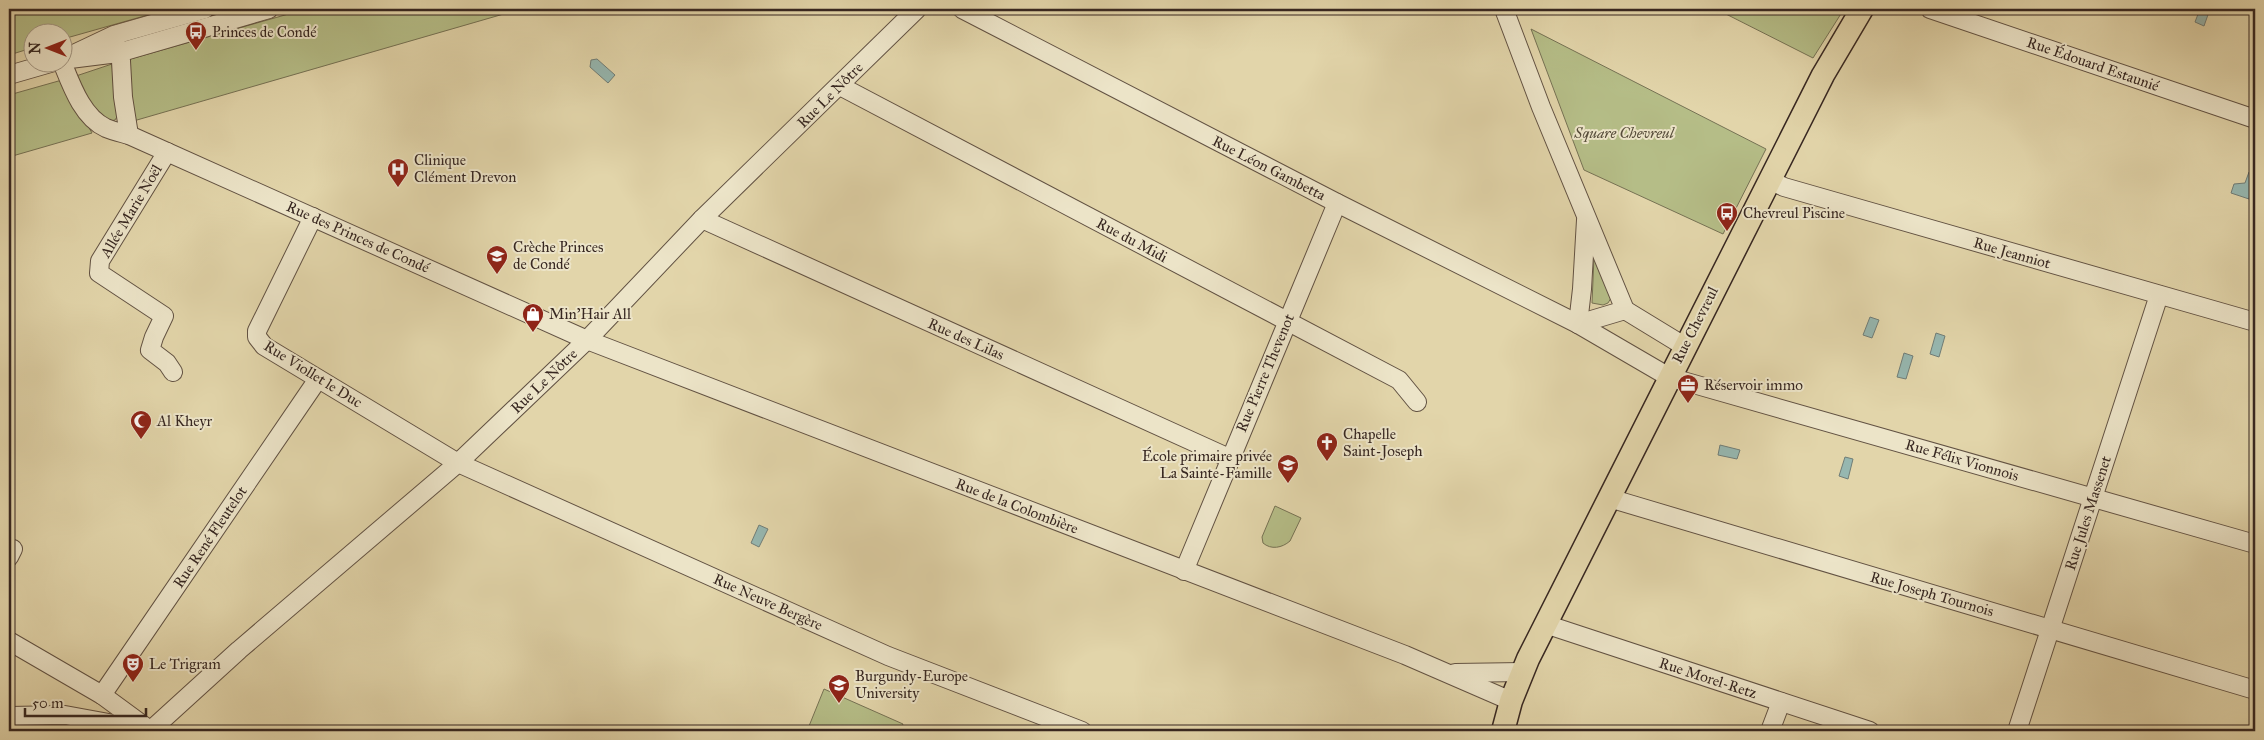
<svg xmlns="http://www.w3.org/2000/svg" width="2264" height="740" viewBox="0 0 2264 740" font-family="'IM FELL Great Primer',serif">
<rect width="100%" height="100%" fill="#e2d5aa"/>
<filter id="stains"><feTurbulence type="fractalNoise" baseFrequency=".004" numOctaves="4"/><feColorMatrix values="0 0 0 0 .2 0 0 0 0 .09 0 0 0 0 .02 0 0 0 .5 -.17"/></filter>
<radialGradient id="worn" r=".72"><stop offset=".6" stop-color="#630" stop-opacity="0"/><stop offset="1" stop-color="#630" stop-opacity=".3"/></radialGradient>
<g fill="#b5bd87" stroke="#767254">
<polygon points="9,9 169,9 63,39 62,32 32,32 32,48 9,55"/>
<polygon points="306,9 521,9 130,122 127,60"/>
<polygon points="1716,9 1844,9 1813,58"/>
<polygon points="1531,29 1766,149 1723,234 1584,170"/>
<polygon points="112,64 118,115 115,120 110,121 93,109 73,77"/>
<polygon points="62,80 92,133 9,157 9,95"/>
<polygon points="1594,257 1611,298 1608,303 1603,305 1592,303"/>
<path d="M1275,506L1301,518L1290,541C1282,548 1271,550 1263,543L1262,537Z"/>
<polygon points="824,689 903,724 900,731 807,731"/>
</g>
<g fill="#96b7b0" stroke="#707d77">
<polygon points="2200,9 2210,9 2204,26 2195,22"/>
<polygon points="597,59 615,75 608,83 590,67 591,60"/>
<polygon points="2249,172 2255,175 2249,199 2231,193 2234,184 2245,183"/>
<polygon points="1870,317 1879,320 1872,338 1863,335"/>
<polygon points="1936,333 1945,336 1939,357 1930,354"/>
<polygon points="1904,353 1913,356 1906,379 1897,377"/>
<polygon points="1720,445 1740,450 1737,459 1718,455"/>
<polygon points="1845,457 1853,459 1848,479 1839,476"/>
<polygon points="759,525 768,529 759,547 751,543"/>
</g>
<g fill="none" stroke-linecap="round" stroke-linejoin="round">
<g stroke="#625243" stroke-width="20">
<g id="minor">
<polyline points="962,9 1337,203 1578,324 1669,377 2255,544"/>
<polyline points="1504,9 1541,107 1625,310"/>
<polyline points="1930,9 2255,119"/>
<polyline points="115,41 121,61 123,97 129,135"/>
<polyline points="76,53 114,35 205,9"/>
<polyline points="62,60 118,53 269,9"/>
<path d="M62,62C71,84 82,117 106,128C113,131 122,133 129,135L587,340L1405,655L1511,701"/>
<polyline points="9,75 54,62"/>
<polyline points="840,86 1399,380 1417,402"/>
<polyline points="167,152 100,261 99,273 164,316 154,337 150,350 167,363 173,372"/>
<polyline points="1769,180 1784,187 2255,322"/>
<polyline points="313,217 257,331 257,337 264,346 458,463 888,656 1082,731"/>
<polyline points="702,219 1229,458"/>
<polyline points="1578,324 1625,310 1684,346"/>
<polyline points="1578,324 1582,289 1586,220"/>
<polyline points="1609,498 2255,690"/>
<polyline points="9,557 13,549"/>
<polyline points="1184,571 1337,203"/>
<polyline points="1545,624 1870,731"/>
<polyline points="9,641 102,695 151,731"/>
<polyline points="1455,673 1522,672"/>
<polyline points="102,695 318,379"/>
<polyline points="9,716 65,715 147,730"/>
<polyline points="150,731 239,650 458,463 587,340 702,219 917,9"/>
<polyline points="1770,731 1781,702"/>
<polyline points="2017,731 2159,295"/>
</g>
</g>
<g stroke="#372721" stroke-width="25">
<polyline id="major" points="1503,731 1511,701 1528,659 1823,75 1862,9"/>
</g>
<use href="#minor" stroke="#ece4c8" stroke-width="18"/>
<use href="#major" stroke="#e2d5aa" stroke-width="22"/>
</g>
<defs>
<g id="bus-pin" transform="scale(1.125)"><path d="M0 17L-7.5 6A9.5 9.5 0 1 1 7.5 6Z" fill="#8f2418" stroke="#ece4c8"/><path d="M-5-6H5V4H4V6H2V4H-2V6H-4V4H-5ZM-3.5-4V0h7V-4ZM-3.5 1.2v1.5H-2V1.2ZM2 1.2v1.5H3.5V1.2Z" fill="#fff"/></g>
<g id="hospital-pin" transform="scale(1.125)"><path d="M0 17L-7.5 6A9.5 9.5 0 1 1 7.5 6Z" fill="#8f2418" stroke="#ece4c8"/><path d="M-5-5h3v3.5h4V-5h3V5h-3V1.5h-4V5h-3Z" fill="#fff"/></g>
<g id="school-pin" transform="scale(1.125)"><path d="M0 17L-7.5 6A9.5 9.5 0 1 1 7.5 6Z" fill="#8f2418" stroke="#ece4c8"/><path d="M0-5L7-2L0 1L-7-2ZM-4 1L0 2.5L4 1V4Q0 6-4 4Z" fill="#fff"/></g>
<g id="shop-pin" transform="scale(1.125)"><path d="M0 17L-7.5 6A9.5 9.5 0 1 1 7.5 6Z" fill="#8f2418" stroke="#ece4c8"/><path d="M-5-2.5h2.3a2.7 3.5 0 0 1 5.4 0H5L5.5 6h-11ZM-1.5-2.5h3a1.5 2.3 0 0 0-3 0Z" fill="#fff"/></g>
<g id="office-pin" transform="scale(1.125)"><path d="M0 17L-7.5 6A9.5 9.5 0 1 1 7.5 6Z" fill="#8f2418" stroke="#ece4c8"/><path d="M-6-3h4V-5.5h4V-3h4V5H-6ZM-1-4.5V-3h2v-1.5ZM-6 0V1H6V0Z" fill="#fff"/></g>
<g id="mosque-pin" transform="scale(1.125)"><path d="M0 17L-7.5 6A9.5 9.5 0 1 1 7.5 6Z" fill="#8f2418" stroke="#ece4c8"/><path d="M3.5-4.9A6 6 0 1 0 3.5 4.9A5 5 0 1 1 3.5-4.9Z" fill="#fff"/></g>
<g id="church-pin" transform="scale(1.125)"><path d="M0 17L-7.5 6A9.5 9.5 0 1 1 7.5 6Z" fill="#8f2418" stroke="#ece4c8"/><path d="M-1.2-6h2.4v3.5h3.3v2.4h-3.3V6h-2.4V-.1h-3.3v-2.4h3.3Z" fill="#fff"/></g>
<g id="theatre-pin" transform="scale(1.125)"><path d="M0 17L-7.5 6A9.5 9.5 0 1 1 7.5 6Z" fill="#8f2418" stroke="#ece4c8"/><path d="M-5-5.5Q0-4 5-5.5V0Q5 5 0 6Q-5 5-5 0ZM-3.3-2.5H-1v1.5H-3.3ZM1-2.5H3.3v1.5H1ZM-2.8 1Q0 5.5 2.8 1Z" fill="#fff"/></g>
<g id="university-pin" transform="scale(1.125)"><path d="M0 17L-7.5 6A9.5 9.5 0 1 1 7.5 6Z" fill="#8f2418" stroke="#ece4c8"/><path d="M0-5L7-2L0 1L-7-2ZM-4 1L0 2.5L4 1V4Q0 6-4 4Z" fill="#fff"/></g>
</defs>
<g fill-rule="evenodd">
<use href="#bus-pin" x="196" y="32"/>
<use href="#hospital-pin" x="398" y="169"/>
<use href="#bus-pin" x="1727" y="213"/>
<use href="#school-pin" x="497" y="256"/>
<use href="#shop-pin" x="533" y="314"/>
<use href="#office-pin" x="1688" y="385"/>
<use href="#mosque-pin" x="141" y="421"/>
<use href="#church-pin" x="1327" y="443"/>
<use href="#school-pin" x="1288" y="465"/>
<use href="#theatre-pin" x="133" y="664"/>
<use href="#university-pin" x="839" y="685"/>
</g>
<g text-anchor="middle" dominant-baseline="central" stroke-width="4" stroke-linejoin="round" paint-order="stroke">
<g font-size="15" fill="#372721" stroke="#ece4c8" text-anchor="start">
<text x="212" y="32">Princes de Condé</text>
<text x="414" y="160">Clinique<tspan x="414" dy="17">Clément Drevon</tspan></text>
<text x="1743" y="213">Chevreul Piscine</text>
<text x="513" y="247">Crèche Princes<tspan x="513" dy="17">de Condé</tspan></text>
<text x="549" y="314">Min'Hair All</text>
<text x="1704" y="385">Réservoir immo</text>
<text x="157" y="421">Al Kheyr</text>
<text x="1343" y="434">Chapelle<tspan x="1343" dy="17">Saint-Joseph</tspan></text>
<text x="1272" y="456" text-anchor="end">École primaire privée<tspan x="1272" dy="17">La Sainte-Famille</tspan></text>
<text x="149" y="664">Le Trigram</text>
<text x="855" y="676">Burgundy-Europe<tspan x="855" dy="17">University</tspan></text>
</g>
<g font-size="15" fill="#372721" stroke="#ece4c8">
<text transform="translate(2093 64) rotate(19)">Rue Édouard Estaunié</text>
<text transform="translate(830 95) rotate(-45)">Rue Le Nôtre</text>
<text transform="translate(1269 168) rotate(27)">Rue Léon Gambetta</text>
<text transform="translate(131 211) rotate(-59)">Allée Marie Noël</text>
<text transform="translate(358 237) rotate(24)">Rue des Princes de Condé</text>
<text transform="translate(1132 240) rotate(28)">Rue du Midi</text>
<text transform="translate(2012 253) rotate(16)">Rue Jeanniot</text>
<text transform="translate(1695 325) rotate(-63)">Rue Chevreul</text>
<text transform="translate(966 339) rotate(24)">Rue des Lilas</text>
<text transform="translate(1265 373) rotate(-67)">Rue Pierre Thevenot</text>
<text transform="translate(313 374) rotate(32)">Rue Viollet le Duc</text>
<text transform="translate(544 381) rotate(-44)">Rue Le Nôtre</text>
<text transform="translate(1962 460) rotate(16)">Rue Félix Vionnois</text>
<text transform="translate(1017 506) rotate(21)">Rue de la Colombière</text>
<text transform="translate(2088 513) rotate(-72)">Rue Jules Massenet</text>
<text transform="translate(210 537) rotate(-56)">Rue René Fleutelot</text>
<text transform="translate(1932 594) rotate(16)">Rue Joseph Tournois</text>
<text transform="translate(768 602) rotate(24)">Rue Neuve Bergère</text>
<text transform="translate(1708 678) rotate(18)">Rue Morel-Retz</text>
</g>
<g font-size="15" font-style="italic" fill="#564c3a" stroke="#ece4c8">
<text x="1624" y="133">Square Chevreul</text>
</g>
</g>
<rect width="2264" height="740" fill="none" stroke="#e2d5aa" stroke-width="30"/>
<rect x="10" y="10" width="2244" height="720" fill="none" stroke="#372721" stroke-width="2.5"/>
<rect x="15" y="15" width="2234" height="710" fill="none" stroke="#372721"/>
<g transform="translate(48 48) rotate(270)"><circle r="24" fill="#ece4c8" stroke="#a49885"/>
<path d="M0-4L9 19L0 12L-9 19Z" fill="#8f2418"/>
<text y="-8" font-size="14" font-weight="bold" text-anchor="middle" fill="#372721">N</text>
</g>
<path d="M25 708v8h121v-8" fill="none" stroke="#372721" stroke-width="2.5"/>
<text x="32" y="708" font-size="15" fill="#372721" stroke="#ece4c8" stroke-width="4" paint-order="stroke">50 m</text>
<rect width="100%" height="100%" filter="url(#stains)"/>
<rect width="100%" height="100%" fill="url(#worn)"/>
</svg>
